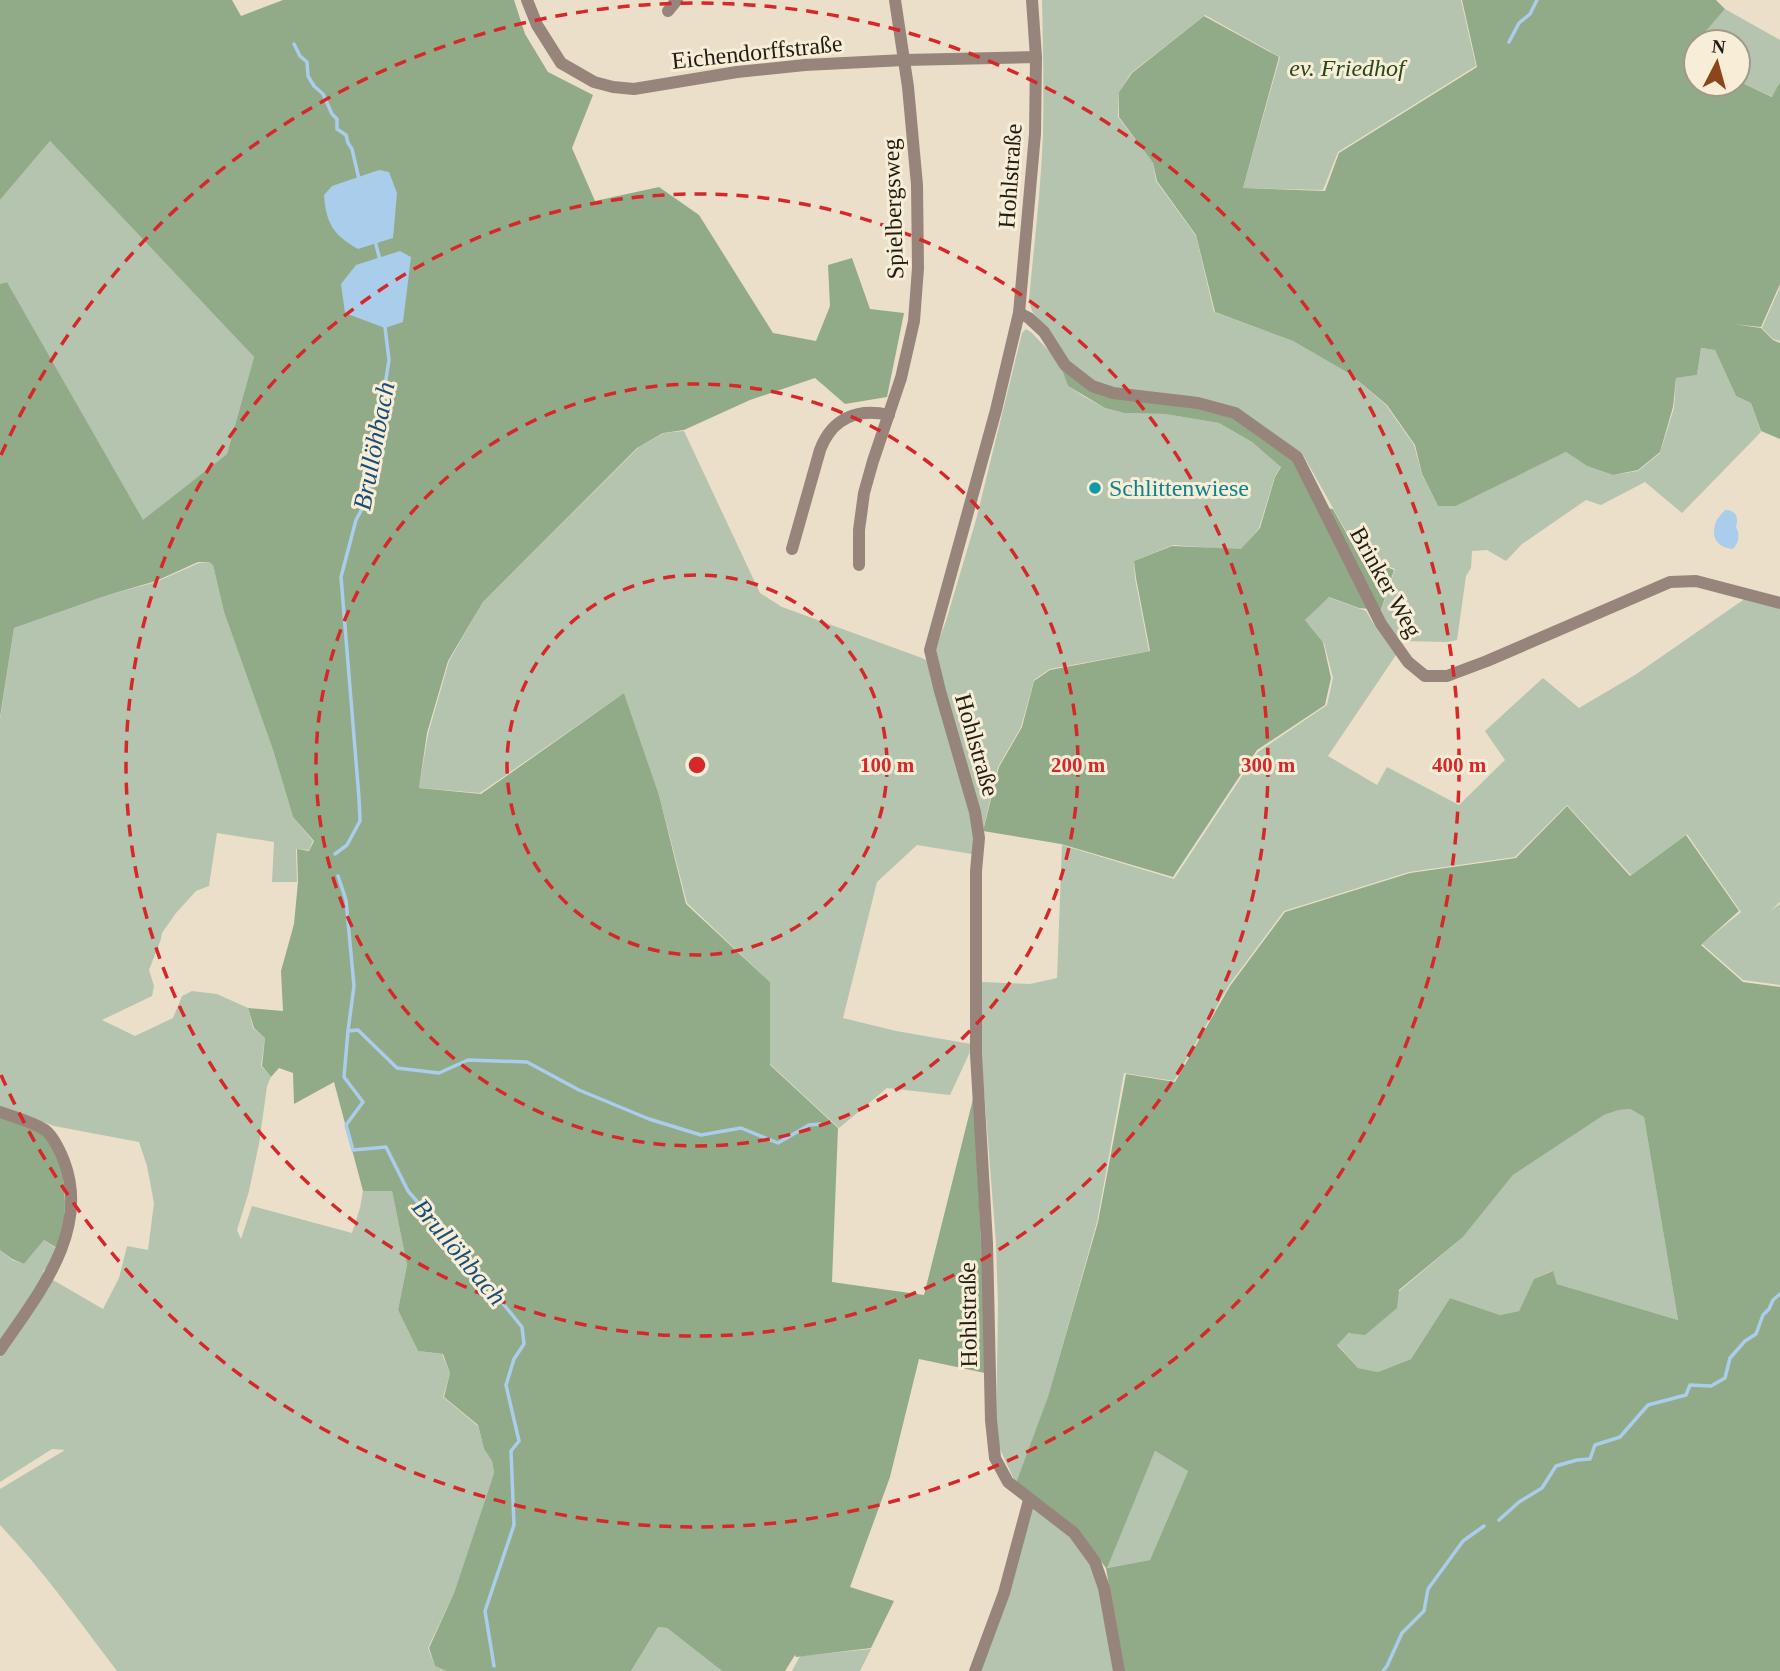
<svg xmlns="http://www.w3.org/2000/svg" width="1780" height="1671" viewBox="0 0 1780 1671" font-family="Georgia,serif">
<rect width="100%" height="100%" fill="#ebdfc9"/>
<g fill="#b4c4ae">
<path d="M1042,0H1461L1476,66L1338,152L1323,190L1243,188L1280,57L1205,15L1131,73L1119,92L1118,117L1153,163L1156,181L1196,236L1214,312L1293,341L1350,374L1386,405L1414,445L1422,475L1438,506H1456L1566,452L1587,466L1613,475L1638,471L1660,453L1674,408L1676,378L1697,375L1701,348L1715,350L1736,396L1751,403L1761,432L1682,513L1645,482L1601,505L1586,500L1522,544L1506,561L1487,550L1472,551L1471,568L1466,576L1457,640L1447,642L1400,641L1394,637L1381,611L1395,569L1360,556L1302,453L1237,410L1094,384L1070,363L1046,328L1032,311L1029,300C1034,245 1041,190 1043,134C1044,89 1043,45 1042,0Z"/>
<polygon points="1725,9 1780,40 1780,82 1773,97 1738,81 1738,42 1696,42 1696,61 1684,55"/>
<polygon points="50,141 254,357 227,454 143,521 7,282 0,284 0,200"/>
<polygon points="1780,287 1780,341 1773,339 1762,328"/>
<polygon points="1026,329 1032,333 1049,351 1062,370 1068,386 1083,396 1105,408 1124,413 1165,414 1219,423 1252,442 1281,466 1275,476 1259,528 1241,550 1173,545 1134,561 1135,578 1149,651 1050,669 1034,680 1021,727 998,767 983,830 972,854 917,845 877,882 843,1018 896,1031 971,1044 969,1054 950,1095 887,1088 839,1128 770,1064 770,982 687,903 659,795 624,693 480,793 419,788 428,734 449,661 483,602 639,447 664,433 684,431 760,593 782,607 922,658 939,667 935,650 946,621 976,520 1022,333"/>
<path d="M209,562L213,565L224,612L273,750L293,817L313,841L309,850L296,849L297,882H272L274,842L217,833L209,886L196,891L176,913L162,933L161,939L149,970L154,986L152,996L102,1020L135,1036L173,1018L182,996L192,991L217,994L248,1008L253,1028L265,1038L261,1066L271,1077L267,1086L259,1144L249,1191L237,1230L241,1239L252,1206L352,1233L360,1208L363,1191H392L407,1265L398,1310L418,1351L442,1354L450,1373L443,1397L478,1426L484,1449L492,1461L494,1473L454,1593L428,1648L435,1666L447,1671H117C79,1621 43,1570 0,1525V1489L65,1450L52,1449L0,1482V1357L53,1280L103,1309L119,1278L127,1246L148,1250L154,1203L147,1166L139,1142L54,1126L0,1106V719L14,628L108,595L156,582L199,563Z"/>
<polygon points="1328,597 1366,611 1376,628 1396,655 1328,756 1377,785 1387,767 1459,805 1505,760 1485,731 1543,678 1579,708 1635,675 1746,598 1780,607 1780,902 1770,911 1780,904 1780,985 1743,980 1702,944 1741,912 1687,834 1631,875 1567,805 1515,857 1409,872 1284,911 1229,985 1174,1081 1124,1073 1097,1222 1048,1398 1016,1484 996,1440 998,1304 996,1243 981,1052 981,982 1030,984 1057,978 1062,845 1174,879 1258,752 1327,705 1333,678 1324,643 1305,620"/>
<polygon points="1630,1109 1644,1117 1678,1320 1557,1284 1552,1271 1534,1279 1519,1311 1500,1315 1450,1298 1411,1359 1378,1372 1358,1368 1337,1344 1463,1237 1513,1175 1604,1115 1619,1110"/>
<polygon points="44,1240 57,1249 52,1264 43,1271 45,1276 0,1341 0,1250 12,1260 24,1264"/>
<polygon points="1155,1451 1188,1471 1150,1560 1106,1568"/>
<path d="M1032,1506C1045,1516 1060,1525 1071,1537C1106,1571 1107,1626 1114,1671H980Z"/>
<polygon points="658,1627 667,1628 722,1671 631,1671"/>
<polygon points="871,1649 860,1671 792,1671 800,1656"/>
</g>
<g fill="#91ab88" fill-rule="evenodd">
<polygon points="0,0 232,0 241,16 283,0 514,0 525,34 548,72 593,95 572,148 595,201 659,187 699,215 773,333 816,341 830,306 828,265 852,258 870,309 904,313 887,397 845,404 815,378 750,400 684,430 663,433 637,448 483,602 448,661 427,733 419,788 481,794 624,693 659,795 686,904 770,982 770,1065 838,1128 832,1282 924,1295 974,1095 983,1287 985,1373 919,1359 890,1477 850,1587 894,1601 871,1648 796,1657 795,1655 785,1671 722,1671 667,1628 658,1627 631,1671 447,1671 435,1666 429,1648 454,1593 494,1473 492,1461 484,1449 478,1425 444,1397 450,1373 443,1354 418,1351 398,1310 407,1265 392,1191 363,1191 334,1082 294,1104 293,1073 279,1068 271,1077 262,1066 265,1038 254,1028 248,1008 283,1011 281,971 294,924 298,882 297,849 309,851 314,841 293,817 273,750 224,612 213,565 209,562 198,562 156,581 108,595 14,628 0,717 0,284 7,282 143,520 227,454 254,357 50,141 0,200"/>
<polygon points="1462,0 1716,0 1725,9 1685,55 1696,61 1696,84 1738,84 1738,81 1772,97 1780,82 1780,284 1761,327 1733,324 1761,328 1773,340 1780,343 1780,439 1761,431 1751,403 1736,396 1715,350 1701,348 1697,375 1676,378 1673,407 1660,452 1638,470 1613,475 1587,466 1566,452 1456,506 1438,506 1422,474 1415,445 1387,405 1350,374 1293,341 1215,312 1196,235 1157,181 1153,163 1119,117 1119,92 1132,73 1204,16 1279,57 1243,188 1325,191 1339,153 1477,67"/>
<polygon points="1062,370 1090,389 1195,406 1231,415 1293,457 1319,507 1333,509 1359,556 1394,570 1381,610 1359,608 1329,597 1305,620 1323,642 1331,678 1325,705 1257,750 1173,877 1061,844 983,831 999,767 1022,727 1034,681 1050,670 1150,651 1136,578 1134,561 1172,546 1241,549 1260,528 1275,477 1281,467 1252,442 1219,423 1165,414 1124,413 1105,408 1068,386"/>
<path d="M1567,806L1630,876L1686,835L1739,911L1701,945L1743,982L1780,987V1671H1123L1106,1568L1078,1531L1016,1483L1048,1397L1098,1222L1126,1074L1175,1082L1230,986L1285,912L1410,873L1516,858ZM1630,1109L1644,1117L1678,1320L1557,1284L1553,1271L1534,1279L1519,1311L1500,1315L1450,1298L1411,1359L1378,1372L1358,1368L1337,1345L1349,1333L1365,1335L1397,1308L1399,1290L1463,1237L1513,1175L1604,1115L1619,1110ZM1155,1451L1188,1471L1150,1560L1107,1568Z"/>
<polygon points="0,1115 44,1134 55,1149 63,1173 65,1201 64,1226 57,1248 44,1240 24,1264 12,1259 0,1250"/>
</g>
<g fill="#a9cdeb">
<path d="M379,170L389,172L397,193L393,238L358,249C333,235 326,223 324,195L332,186Z"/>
<polygon points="400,251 411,257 403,322 385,328 345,313 341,284 356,265"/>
<path d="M1725,510C1736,510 1739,517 1736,527C1740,534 1739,543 1733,549C1720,548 1711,540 1715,525C1716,519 1721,515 1725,510Z"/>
</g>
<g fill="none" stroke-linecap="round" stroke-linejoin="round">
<g stroke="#a9cdeb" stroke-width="3.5">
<polyline points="1509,42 1519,23 1530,14 1537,0"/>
<polyline points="294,44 300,56 307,62 308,76 314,86 323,94 332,114 337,119 337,129 346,135 348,143 352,149 359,179"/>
<polyline points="375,241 380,260"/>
<polyline points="335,854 347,845 360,821 359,798 341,577 356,520 367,500 389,360 385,327"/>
<polyline points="338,876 346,900 354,986 348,1031 344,1077 363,1102 346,1125 353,1150 386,1147 408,1191 462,1253 522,1327 524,1344 514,1359 506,1385 519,1441 511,1451 514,1525 485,1611 494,1666"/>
<polyline points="348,1031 358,1030 397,1068 439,1073 468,1060 527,1062 579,1090 649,1119 701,1135 741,1128 778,1143 809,1125 820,1124"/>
<polyline points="1499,1520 1519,1502 1542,1488 1556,1466 1577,1460 1590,1459 1595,1445 1620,1437 1648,1405 1686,1395 1690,1385 1711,1386 1725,1378 1730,1358 1745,1341 1756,1334 1763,1315 1769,1309 1773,1300 1780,1294"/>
<polyline points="1383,1671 1387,1666 1402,1633 1424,1611 1428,1589 1463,1541 1484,1526"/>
</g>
<g stroke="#97857c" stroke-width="12">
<polyline points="527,0 537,25 561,63 594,82 613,87 634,89 737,72 805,65 904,60 1036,57"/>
<polyline points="1032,0 1036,57 1035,134 1019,313 996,410 930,650 940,691 975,812 979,838 976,871 976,1054 987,1243 991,1420 995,1458 1008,1482 1074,1533 1095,1562 1104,1588 1119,1671"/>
<polyline points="668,11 677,0"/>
<polyline points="1019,313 1029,318 1044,332 1065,365 1092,386 1113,393 1198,403 1235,413 1297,457 1381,624 1408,662 1425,676 1447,676 1487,661 1670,582 1696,581 1780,603"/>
<path d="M792,549L820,450C832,418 857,408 889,415"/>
<polyline points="859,565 859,530 864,493 873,461 901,378 914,321 918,268 917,185 908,87 895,0"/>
<path d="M0,1112C12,1116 35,1123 45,1130C54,1137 60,1151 64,1161C91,1232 37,1295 0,1350"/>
<polyline points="975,1671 1004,1593 1029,1500"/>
</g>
</g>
<g fill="none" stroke="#d62828" stroke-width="3.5" stroke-dasharray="12 9">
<circle cx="697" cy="765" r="190"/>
<circle cx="697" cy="765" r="381"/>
<circle cx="697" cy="765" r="571"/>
<path d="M1 455A762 762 0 1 1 1 1075"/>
</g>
<circle fill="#0f9aa8" stroke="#f8edd6" stroke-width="2.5" cx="1095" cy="488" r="7"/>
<g text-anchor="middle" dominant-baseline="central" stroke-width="6" stroke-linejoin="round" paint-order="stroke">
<g font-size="24" fill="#211d15" stroke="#f8edd6">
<text transform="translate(757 52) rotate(-6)">Eichendorffstraße</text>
<text transform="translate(1010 176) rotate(-86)">Hohlstraße</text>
<text transform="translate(893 209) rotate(-92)">Spielbergsweg</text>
<text transform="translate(1386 582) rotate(61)">Brinker Weg</text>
<text transform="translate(977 745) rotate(74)">Hohlstraße</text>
<text transform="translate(968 1315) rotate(-91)">Hohlstraße</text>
</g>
<g font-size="24" font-style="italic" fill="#254817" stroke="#f8edd6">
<text x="1347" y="68">ev. Friedhof</text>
</g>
<g font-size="24" fill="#0d838f" stroke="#f8edd6" text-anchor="start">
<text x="1109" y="488">Schlittenwiese</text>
</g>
<g font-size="26" font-style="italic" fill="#184f77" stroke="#f8edd6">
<text transform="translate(374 446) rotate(-79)">Brullöhbach</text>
<text transform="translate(459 1252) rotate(50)">Brullöhbach</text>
</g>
</g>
<circle cx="697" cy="765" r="10" fill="#d62828" stroke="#f8edd6" stroke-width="3.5"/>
<g font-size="21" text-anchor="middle" font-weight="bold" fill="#d62828" stroke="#f8edd6" stroke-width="6" stroke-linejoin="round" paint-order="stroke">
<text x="887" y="772">100 m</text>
<text x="1078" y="772">200 m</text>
<text x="1268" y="772">300 m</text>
<text x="1459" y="772">400 m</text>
</g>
<g transform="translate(1717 63) rotate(6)"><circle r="33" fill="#f8edd6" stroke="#a29a89" stroke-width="2"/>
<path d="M0-5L12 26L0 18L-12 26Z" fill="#8b471b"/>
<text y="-10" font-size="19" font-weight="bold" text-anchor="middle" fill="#211d15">N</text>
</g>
</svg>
